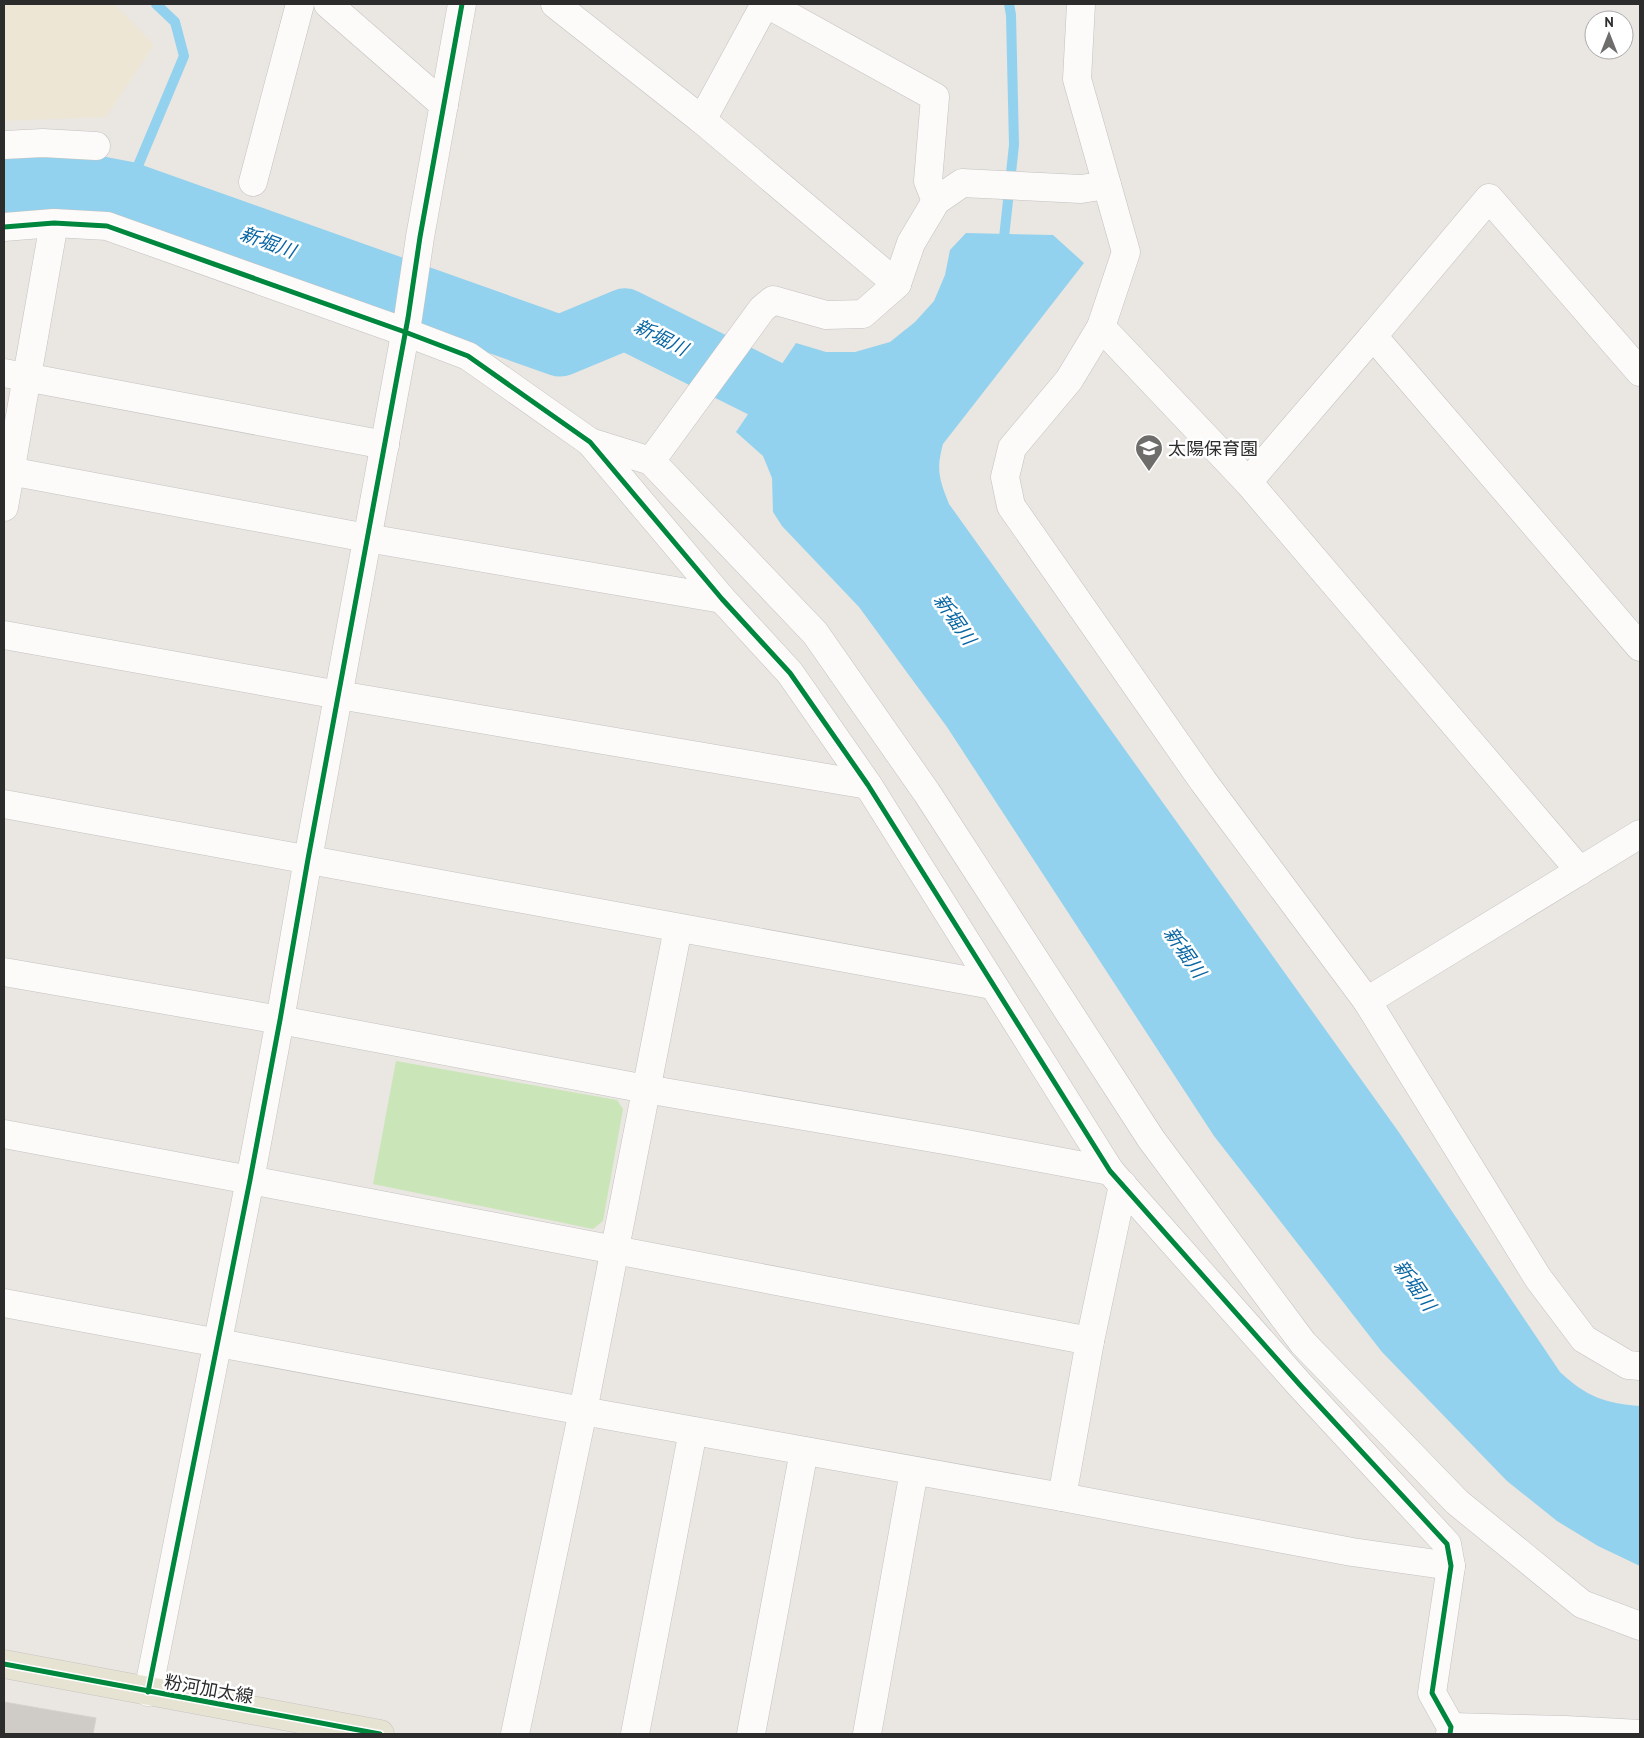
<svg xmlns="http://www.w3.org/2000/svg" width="1644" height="1738" viewBox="0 0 1644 1738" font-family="'PT Sans','Noto Sans JP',sans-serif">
<rect width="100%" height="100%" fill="#eae6e1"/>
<polygon fill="#ede6d5" points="4,4 114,4 154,45 106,117 4,121"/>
<polygon fill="#cae6b9" points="396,1061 617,1100 623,1109 603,1221 593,1229 373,1184"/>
<path fill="#92d2ee" d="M966,233L1053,235L1084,263L943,444C936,470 939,479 949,504L1398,1131L1560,1372C1587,1397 1604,1403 1640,1406V1566L1598,1546L1557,1521L1507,1481L1382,1352L1214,1136L947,727L859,607L782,526L773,512L772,478L763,456L736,432L796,343L826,352H855L890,342L915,322L934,301L945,275L950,250Z"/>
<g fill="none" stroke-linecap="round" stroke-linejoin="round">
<g stroke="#92d2ee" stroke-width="10">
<polyline points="127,192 184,56 175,22 156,4"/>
<polyline points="1003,247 1014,145 1011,15 1009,4"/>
</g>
<polyline stroke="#92d2ee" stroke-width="61" points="4,186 74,182 127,192 560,346 625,319 812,412 829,440"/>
</g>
<polygon fill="#cfccc8" stroke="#d5d2cd" points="4,1702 96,1718 93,1734 4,1734"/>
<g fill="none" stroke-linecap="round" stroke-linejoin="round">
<g stroke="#c3c2c2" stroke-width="29">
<g id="street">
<polyline points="328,4 444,105"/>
<polyline points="555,4 702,120 765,4"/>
<polyline points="767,4 935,97 928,181 936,201"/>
<polyline points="1081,4 1077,79 1126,252 1101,327 1069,380 1012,448 1005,477 1011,506 1203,781 1367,1001 1538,1278 1584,1339 1628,1365 1640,1366"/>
<polyline points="702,120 897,284"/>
<polyline points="4,145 43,143 96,146"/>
<polyline points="253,182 300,4"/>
<polyline points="4,227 54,223 107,226 405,332 468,356 590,442 722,599 790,673 868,785 1110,1171 1300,1385 1447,1544 1451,1566 1432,1693 1451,1727 1450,1734"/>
<polyline points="1101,327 1248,482 1580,871"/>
<polyline points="1373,336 1489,198 1640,372"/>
<polyline points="4,373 385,445"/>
<polyline points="590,442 651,461 815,633 927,793 1151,1139 1303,1343 1457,1502 1582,1604 1640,1626"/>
<polyline points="651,461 762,309 773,300 826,315 863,314 897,284 911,243 936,201 962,183 1081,189 1107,185"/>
<polyline points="4,470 367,538 722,599"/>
<polyline points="1248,482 1373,336 1640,647"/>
<polyline points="4,507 54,223"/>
<polyline points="4,635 339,695 868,785"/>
<polyline points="4,804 992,985"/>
<polyline points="4,972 280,1020 646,1089 956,1142 1110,1171"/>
<polyline points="1367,1001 1640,834"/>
<polyline points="4,1134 250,1180 1090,1341"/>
<polyline points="1123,1185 1090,1341 1062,1497 1352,1552 1451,1566"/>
<polyline points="4,1303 583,1411 1062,1497"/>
<polyline points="148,1692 250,1180 280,1020 308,859 408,318 420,237 462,4"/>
<polyline points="1451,1727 1565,1730 1640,1734"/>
<polyline points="515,1734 583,1411 678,928"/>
<polyline points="635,1734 693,1431"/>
<polyline points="751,1734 804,1451"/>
<polyline points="867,1734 914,1471"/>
</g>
</g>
<g stroke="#c6c4c2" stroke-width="29">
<polyline id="primary" points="4,1664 380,1734"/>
</g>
<use href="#street" stroke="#fcfbfa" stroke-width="28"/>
<use href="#primary" stroke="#e7e3d3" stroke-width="28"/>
<g stroke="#fff" stroke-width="8">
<g id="cycleway">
<polyline points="4,227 54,223 107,226 405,332 468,356 590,442 722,599 790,673 868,785 1110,1171 1300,1385 1447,1544 1451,1566 1432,1693 1451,1727 1450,1734"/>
<polyline points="4,1664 380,1734"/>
<polyline points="148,1692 250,1180 280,1020 308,859 408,318 420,237 462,4"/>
</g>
</g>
<use href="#cycleway" stroke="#00873e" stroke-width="5"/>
</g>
<defs>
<g id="school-pin" transform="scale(1.4375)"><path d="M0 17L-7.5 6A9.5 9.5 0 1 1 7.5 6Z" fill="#6e6d6b" stroke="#fff"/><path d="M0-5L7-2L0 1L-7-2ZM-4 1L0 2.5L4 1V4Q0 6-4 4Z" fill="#fff"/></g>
</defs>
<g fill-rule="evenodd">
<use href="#school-pin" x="1149" y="448"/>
</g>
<g text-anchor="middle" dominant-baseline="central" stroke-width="5" stroke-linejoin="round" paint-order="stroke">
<g font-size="18" fill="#2c2c2c" stroke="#fff" text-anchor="start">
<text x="1168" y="448">太陽保育園</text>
</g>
<g font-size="18" fill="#2c2c2c" stroke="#fff">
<text transform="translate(209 1689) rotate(10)">粉河加太線</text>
</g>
<g font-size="19" font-style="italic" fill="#0866a3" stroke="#fff">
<text transform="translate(268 242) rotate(20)">新堀川</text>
<text transform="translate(661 337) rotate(27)">新堀川</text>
<text transform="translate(955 619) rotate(55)">新堀川</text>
<text transform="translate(1185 952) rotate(55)">新堀川</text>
<text transform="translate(1415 1285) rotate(55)">新堀川</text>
</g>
</g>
<rect width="1644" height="1738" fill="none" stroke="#2c2c2c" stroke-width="10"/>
<g transform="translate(1609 35)"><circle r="24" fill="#ffffff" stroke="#ababab"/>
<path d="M0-4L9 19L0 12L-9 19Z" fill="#6e6d6b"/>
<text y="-8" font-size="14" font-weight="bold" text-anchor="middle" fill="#2c2c2c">N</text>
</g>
</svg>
